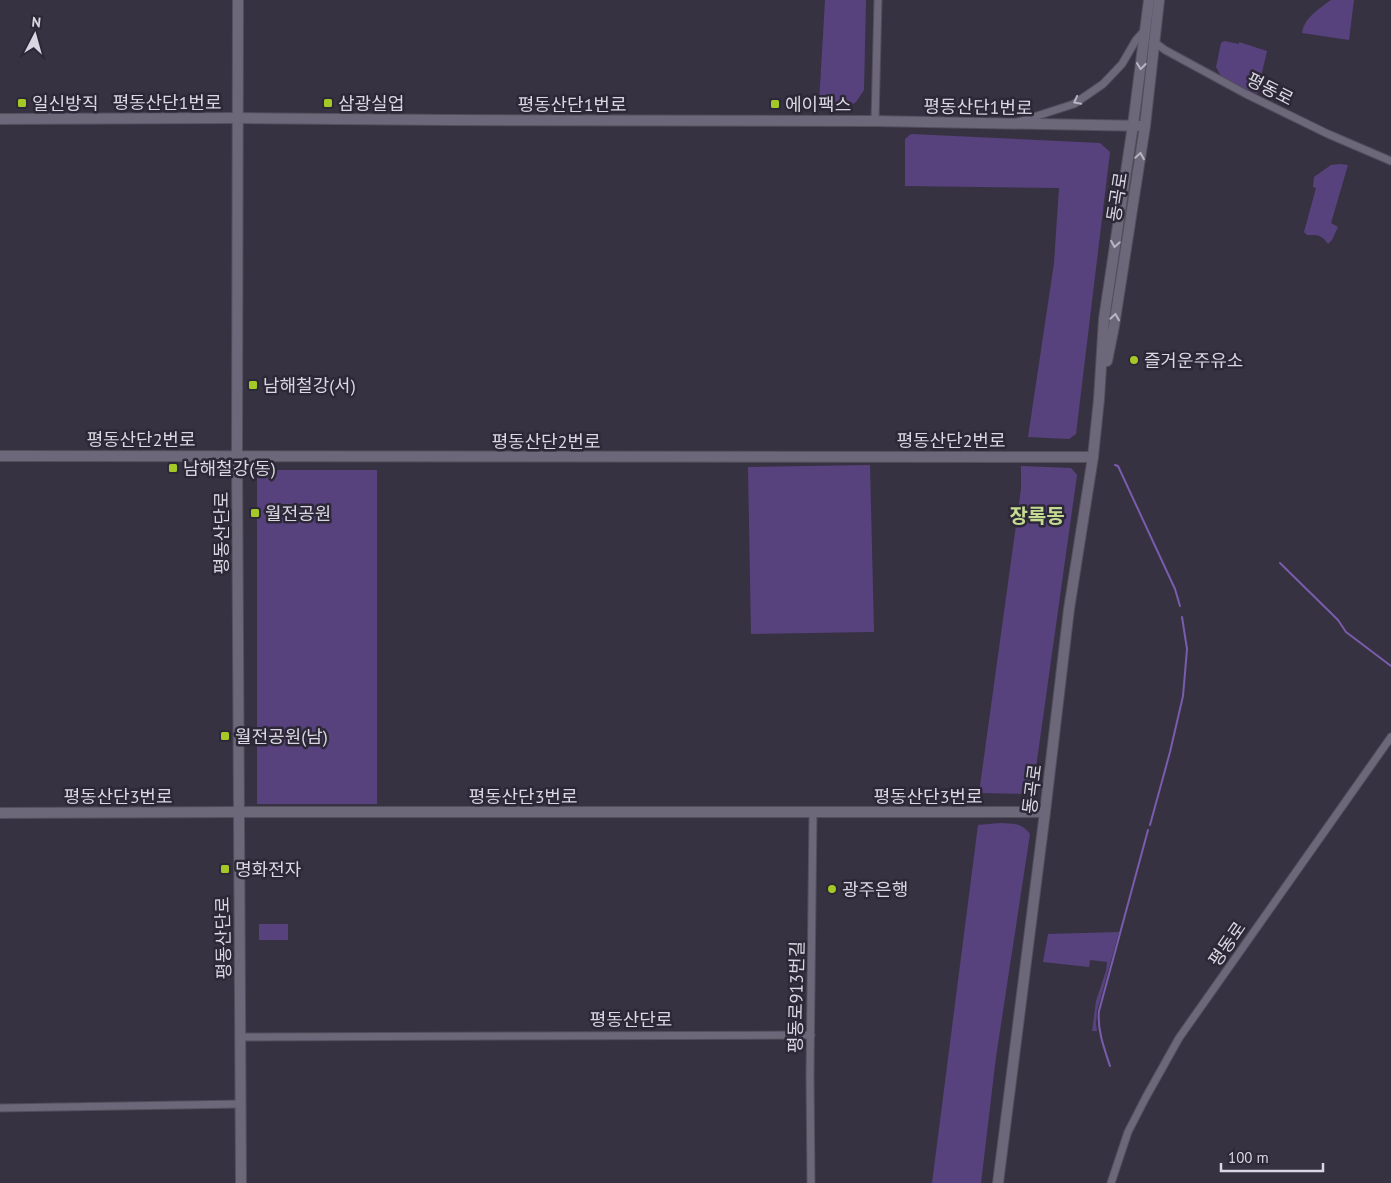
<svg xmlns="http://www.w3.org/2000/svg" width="1391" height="1183" viewBox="0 0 1391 1183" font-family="'PT Sans','Noto Sans KR',sans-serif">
<rect width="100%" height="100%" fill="#373242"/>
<g fill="#57427d">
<polygon points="825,0 866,0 864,90 856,102 851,105 819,104"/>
<path d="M1331,0H1354L1349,40L1302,33C1304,18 1320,8 1331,0Z"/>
<polygon points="1224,41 1239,44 1239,42 1267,51 1257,94 1222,78 1216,67 1221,43"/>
<polygon points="911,134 1100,143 1110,152 1076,434 1069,439 1028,437 1054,263 1059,188 905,186 905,139"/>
<path d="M1340,164L1348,165L1331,223L1338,227L1332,240L1328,244C1321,234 1318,235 1307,235L1304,232L1316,188L1313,187L1314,177L1331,165Z"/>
<polygon points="870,465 874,632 751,634 748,467"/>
<polygon points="1021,466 1071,468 1077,475 1033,789 1024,794 979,793 1021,489"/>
<rect x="257" y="470" width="120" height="334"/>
<path d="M1000,823C1013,824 1021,822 1030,834L996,1057L981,1183H932L978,825Z"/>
<rect x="259" y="924" width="29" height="16"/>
<polygon points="1119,932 1097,1011 1096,1023 1097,1031 1092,1031 1096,1001 1106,971 1107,962 1090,960 1089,967 1043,962 1048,934"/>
</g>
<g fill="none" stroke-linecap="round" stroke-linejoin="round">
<g stroke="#795cac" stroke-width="2">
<polyline points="1115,465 1118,466 1175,589 1180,606"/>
<polyline points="1280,563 1338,620 1346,632 1391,666"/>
<polyline points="1150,825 1170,752 1183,696 1187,649 1182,617"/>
<path d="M1110,1066C1104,1048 1097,1029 1099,1011L1148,830"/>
</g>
<g stroke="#524f5c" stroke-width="9">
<g id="street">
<polyline points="1153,41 1165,50 1246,94 1328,134 1391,161"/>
<polyline points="875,121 878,0"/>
<polyline points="1018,122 1074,104 1103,84 1122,64 1136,40 1144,31"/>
<polyline points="241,1037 811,1035"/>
<polyline points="0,1108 241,1104"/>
<polyline points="811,1183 810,1075 813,812"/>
<polyline points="1111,1183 1128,1132 1146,1097 1179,1038 1391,737"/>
</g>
</g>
<g stroke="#524f5c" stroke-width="12">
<g id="secondary">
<polyline points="238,0 237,456 241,1183"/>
<polyline points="0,119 238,118 448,120 875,121 1145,126"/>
<polyline points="1107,361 1114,326 1145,126 1159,0"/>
<polyline points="0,456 1093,457"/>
<polyline points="0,813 238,812 1045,812"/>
<polyline points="998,1183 1045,812 1069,609 1093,457 1099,399 1104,319 1133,125 1149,0"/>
</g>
</g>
<use href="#street" stroke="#6c6779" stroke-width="7"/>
<use href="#secondary" stroke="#6c6779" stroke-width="10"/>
</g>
<defs><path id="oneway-chevron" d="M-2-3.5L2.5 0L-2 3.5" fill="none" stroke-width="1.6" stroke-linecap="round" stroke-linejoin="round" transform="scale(1.25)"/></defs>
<g stroke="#b8b5c2">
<use href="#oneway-chevron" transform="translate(1141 66) rotate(97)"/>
<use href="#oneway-chevron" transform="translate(1077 101) rotate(152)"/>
<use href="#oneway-chevron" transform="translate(1140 156) rotate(-81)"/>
<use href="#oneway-chevron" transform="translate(1115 244) rotate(99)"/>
<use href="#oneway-chevron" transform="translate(1115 317) rotate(-81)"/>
</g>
<g fill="#a4c825" stroke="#2d2837" stroke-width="2">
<rect x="17" y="98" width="10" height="10" rx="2.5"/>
<rect x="323" y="98" width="10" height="10" rx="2.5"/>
<rect x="770" y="99" width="10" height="10" rx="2.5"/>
<circle cx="1134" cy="360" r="5"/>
<rect x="248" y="380" width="10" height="10" rx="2.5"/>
<rect x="168" y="463" width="10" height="10" rx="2.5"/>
<rect x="250" y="508" width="10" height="10" rx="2.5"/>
<rect x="220" y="731" width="10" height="10" rx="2.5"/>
<rect x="220" y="864" width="10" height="10" rx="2.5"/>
<circle cx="832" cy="889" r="5"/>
</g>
<g text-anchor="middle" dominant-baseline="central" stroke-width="5" stroke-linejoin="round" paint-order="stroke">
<g font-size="18" fill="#d9d7e1" stroke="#2d2837">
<text transform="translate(1270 89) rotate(27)">평동로</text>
<text x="167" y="102">평동산단1번로</text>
<text x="572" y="104">평동산단1번로</text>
<text transform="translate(978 107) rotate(1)">평동산단1번로</text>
<text transform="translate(1117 197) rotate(-81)">동곡로</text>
<text x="141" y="439">평동산단2번로</text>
<text x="951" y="440">평동산단2번로</text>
<text x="546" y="441">평동산단2번로</text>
<text transform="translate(221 533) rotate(-90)">평동산단로</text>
<text transform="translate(1032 789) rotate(-83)">동곡로</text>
<text x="118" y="796">평동산단3번로</text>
<text x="523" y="796">평동산단3번로</text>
<text x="928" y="796">평동산단3번로</text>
<text transform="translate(223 938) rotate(-91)">평동산단로</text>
<text transform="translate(1227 944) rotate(-55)">평동로</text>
<text transform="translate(796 997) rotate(-89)">평동로913번길</text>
<text x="631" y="1019">평동산단로</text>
</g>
<g font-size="18" fill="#d9d7e1" stroke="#2d2837" text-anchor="start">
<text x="32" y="103">일신방직</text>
<text x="338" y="103">삼광실업</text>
<text x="785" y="104">에이팩스</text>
<text x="1144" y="360">즐거운주유소</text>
<text x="263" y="385">남해철강(서)</text>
<text x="183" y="468">남해철강(동)</text>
<text x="265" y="513">월전공원</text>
<text x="235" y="736">월전공원(남)</text>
<text x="235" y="869">명화전자</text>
<text x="842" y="889">광주은행</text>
</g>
<g font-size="20" font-weight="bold" fill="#c4db91" stroke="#2d2837">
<text x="1037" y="516">장록동</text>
</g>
</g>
<g transform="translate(35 35) rotate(6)" stroke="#2d2837" stroke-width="4" paint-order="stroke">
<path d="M0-4L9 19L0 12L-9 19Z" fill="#d9d7e1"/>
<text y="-8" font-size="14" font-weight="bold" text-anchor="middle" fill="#d9d7e1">N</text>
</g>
<path d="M1221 1163v8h102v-8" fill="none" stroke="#d9d7e1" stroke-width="2.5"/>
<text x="1228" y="1163" font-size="15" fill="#d9d7e1" stroke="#2d2837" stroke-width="4" paint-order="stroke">100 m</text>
</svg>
